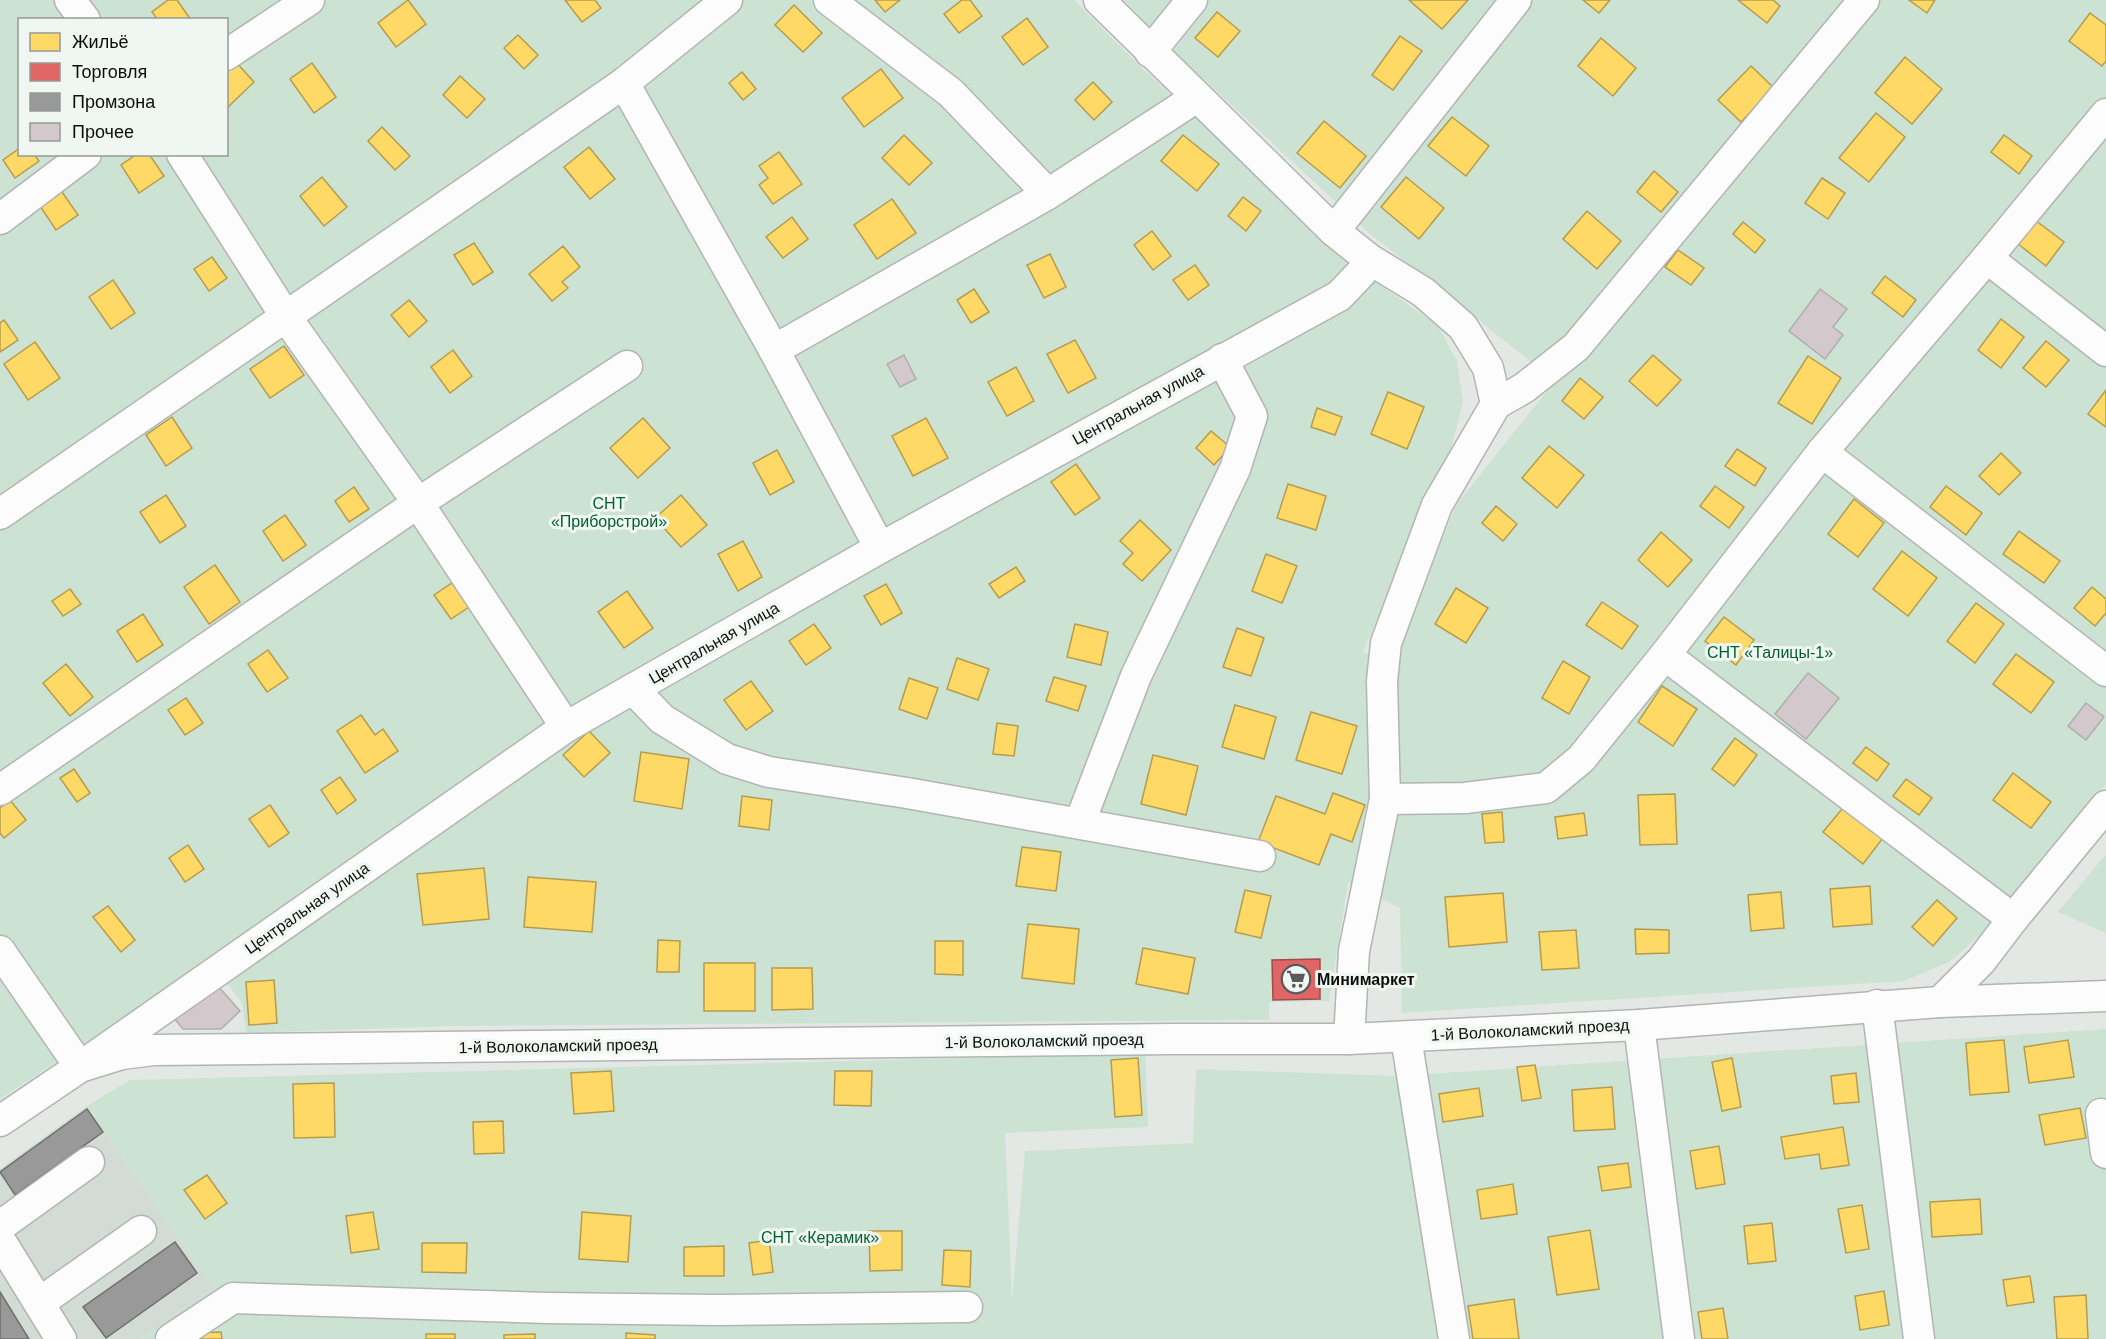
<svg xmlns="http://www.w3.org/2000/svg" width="2106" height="1339" viewBox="0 0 2106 1339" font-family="Arial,sans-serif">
<rect width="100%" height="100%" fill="#e4e8e5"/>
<polygon fill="#d3dbd5" points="87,1106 213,1288 141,1339 0,1339 0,1169"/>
<g fill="#cce2d2" fill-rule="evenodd">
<path d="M0,0H1074L1137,63L1301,217L1362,272L1438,326L1457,361L1463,403L1450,452L1363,652L1393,662L1456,505L1555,381L1368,232L1171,49L1123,0H2106V784L1983,933L1949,962L1904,981L1402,1013L1400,908L1348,883L1329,1001L1269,1002V1020L456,1026L246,1033L242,1003L210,961L0,1099ZM20,20H226V154H20Z"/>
<polygon points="2106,854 2106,933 2058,912"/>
<polygon points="2106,1029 2106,1339 141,1339 213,1288 87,1106 130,1080 1145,1053 1148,1127 1005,1133 1012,1300 1025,1151 1193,1143 1196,1069 1397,1076"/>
</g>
<g fill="#ffd966" stroke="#b69c4c" stroke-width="1.5">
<polygon points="168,0 177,0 191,20 158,20 152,12"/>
<polygon points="408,0 426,24 396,47 378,23"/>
<polygon points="565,0 595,0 601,8 582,22"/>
<polygon points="875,0 900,0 885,12"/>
<polygon points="962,0 970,0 982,16 959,33 944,14"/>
<polygon points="1409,0 1468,0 1442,29"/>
<polygon points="1583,0 1610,0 1599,13"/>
<polygon points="1738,0 1773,0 1780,6 1767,23"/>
<polygon points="1909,0 1935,0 1927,13"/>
<polygon points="794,5 822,33 803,52 775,25"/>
<polygon points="1217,12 1240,31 1218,57 1195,38"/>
<polygon points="2090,13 2106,25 2106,61 2102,66 2069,41"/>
<polygon points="1027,18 1048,47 1023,65 1002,37"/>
<polygon points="518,35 538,55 524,69 504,48"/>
<polygon points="1400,36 1422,51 1393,90 1372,75"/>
<polygon points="1601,38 1636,68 1613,96 1578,66"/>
<polygon points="1905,57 1942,89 1912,124 1875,93"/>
<polygon points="235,61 254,82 227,108 226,68"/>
<polygon points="312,63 336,97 314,113 290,79"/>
<polygon points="1751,66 1774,88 1741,122 1718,100"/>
<polygon points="881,69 903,98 864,127 842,98"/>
<polygon points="742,72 756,89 743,100 729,83"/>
<polygon points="460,76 485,99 467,118 443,95"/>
<polygon points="1093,82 1112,102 1094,120 1075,100"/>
<polygon points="1876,113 1905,137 1869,182 1839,158"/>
<polygon points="1452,117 1489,146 1466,176 1428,146"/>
<polygon points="1324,121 1366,156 1340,188 1297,153"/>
<polygon points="382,127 410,156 395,170 368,141"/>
<polygon points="904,135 932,163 909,185 882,158"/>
<polygon points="1183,135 1219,164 1197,191 1161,161"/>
<polygon points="2004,135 2032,156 2019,174 1991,152"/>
<polygon points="589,147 615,179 590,199 564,167"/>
<polygon points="20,148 20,154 34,154 39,161 15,178 3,160"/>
<polygon points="779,152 802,184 773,204 759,185 768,178 759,166"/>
<polygon points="137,154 149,154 164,176 139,193 121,165"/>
<polygon points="1654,171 1678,192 1661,212 1637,192"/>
<polygon points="322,177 347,207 324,226 300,196"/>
<polygon points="1406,177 1444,208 1419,239 1381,207"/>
<polygon points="1822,178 1845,193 1828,219 1805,203"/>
<polygon points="60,189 78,215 56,230 38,203"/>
<polygon points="1243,197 1261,211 1246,231 1228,216"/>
<polygon points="892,199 916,233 877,259 854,225"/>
<polygon points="1587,211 1621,241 1597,269 1563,239"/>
<polygon points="792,217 808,239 783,258 766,237"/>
<polygon points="2035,220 2064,242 2046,266 2017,243"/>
<polygon points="1743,222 1765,240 1755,253 1733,234"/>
<polygon points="1152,231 1171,256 1153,270 1134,245"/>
<polygon points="474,243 493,272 473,285 454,255"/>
<polygon points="563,246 580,267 562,282 568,288 552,301 529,274"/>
<polygon points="1678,250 1704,268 1691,285 1665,267"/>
<polygon points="1050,254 1066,287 1044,298 1027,265"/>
<polygon points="212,257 227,278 209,291 194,269"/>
<polygon points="1195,265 1209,285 1188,300 1173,280"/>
<polygon points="1885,276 1916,300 1903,317 1872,293"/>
<polygon points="113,280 135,313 111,329 89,297"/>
<polygon points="974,289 989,312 971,323 957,300"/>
<polygon points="409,300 427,321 409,337 391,315"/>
<polygon points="2001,319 2024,337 2001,368 1978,350"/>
<polygon points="4,320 18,340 0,352 0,323"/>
<polygon points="1075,340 1096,378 1068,393 1047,354"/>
<polygon points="2046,341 2069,360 2046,387 2023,368"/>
<polygon points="35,342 60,378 28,400 4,364"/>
<polygon points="284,346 304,375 270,398 250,369"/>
<polygon points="453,350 472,376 450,393 431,367"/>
<polygon points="1653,355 1681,380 1657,406 1629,381"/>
<polygon points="1808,356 1841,378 1812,424 1778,403"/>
<polygon points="1016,367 1034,401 1007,416 988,382"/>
<polygon points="1580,378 1603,397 1584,419 1562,401"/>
<polygon points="2106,390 2106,427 2088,414"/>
<polygon points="1388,392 1424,407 1407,449 1371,434"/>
<polygon points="1317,408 1342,417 1335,435 1311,427"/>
<polygon points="172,417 192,448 166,466 146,435"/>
<polygon points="643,418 670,448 638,478 610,448"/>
<polygon points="926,418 948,458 913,476 892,436"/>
<polygon points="1211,431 1230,447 1214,465 1196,448"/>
<polygon points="1549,446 1584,475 1557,508 1522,478"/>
<polygon points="1737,449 1766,468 1755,486 1725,466"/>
<polygon points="777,450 794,482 770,495 753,463"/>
<polygon points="2001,453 2021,473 1999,495 1979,476"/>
<polygon points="1076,464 1100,498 1075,515 1051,482"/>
<polygon points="1288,484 1326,496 1316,530 1277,518"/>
<polygon points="1715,486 1744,507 1729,528 1700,506"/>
<polygon points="1946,486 1982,513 1966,535 1930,507"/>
<polygon points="354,487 369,509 349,522 335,501"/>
<polygon points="166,495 186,526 160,543 140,512"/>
<polygon points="681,495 707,525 681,547 655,518"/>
<polygon points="1854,499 1884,523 1858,557 1828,534"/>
<polygon points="1496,506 1517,524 1503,541 1482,523"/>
<polygon points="285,515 306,545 283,561 263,531"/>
<polygon points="1140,520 1171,550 1142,581 1123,564 1133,553 1120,541"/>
<polygon points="2019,531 2060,561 2044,583 2003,554"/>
<polygon points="1661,532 1692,560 1668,587 1638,560"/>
<polygon points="743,541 762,577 738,591 718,554"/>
<polygon points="1902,551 1937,578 1908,616 1873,589"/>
<polygon points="1266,554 1297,566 1282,603 1252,591"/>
<polygon points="215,565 240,602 209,624 184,587"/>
<polygon points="1016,567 1025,581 999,598 989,584"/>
<polygon points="452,583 469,607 451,619 434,595"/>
<polygon points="886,584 902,613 881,625 864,596"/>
<polygon points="2092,587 2106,599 2106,613 2095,626 2074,608"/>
<polygon points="1456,588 1488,608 1466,643 1435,624"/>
<polygon points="70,589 81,604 63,616 52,601"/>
<polygon points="627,591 653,628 624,648 598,612"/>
<polygon points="1602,602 1638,626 1622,649 1586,625"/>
<polygon points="1976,603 2004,624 1975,663 1947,641"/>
<polygon points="143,614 163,645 137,662 117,631"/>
<polygon points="1724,617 1754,640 1736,665 1705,641"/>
<polygon points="814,624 831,648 806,665 789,641"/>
<polygon points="1075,624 1108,632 1101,665 1067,657"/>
<polygon points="1237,628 1264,638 1251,676 1223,667"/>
<polygon points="268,650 288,678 267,692 248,664"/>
<polygon points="2016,654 2054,682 2031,713 1993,684"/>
<polygon points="957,658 989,669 978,700 947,689"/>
<polygon points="1563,661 1590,677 1569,714 1542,698"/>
<polygon points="66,664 93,697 70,716 43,683"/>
<polygon points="1054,677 1086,686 1078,711 1046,701"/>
<polygon points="909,678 938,688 927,719 899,709"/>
<polygon points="751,681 773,711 746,730 724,700"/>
<polygon points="1662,686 1697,709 1673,746 1638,722"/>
<polygon points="186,698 203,723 185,735 168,710"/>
<polygon points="1235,705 1276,717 1264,759 1222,747"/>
<polygon points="1311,712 1357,726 1342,774 1296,760"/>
<polygon points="361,715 375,735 383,729 398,751 365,773 337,731"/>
<polygon points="997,723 1018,726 1014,756 993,754"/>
<polygon points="589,731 610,753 584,777 563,755"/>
<polygon points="1735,738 1757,755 1734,786 1712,769"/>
<polygon points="1866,747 1889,764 1877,781 1853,763"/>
<polygon points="641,752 689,759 682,809 634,801"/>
<polygon points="1153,755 1198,766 1186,815 1141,804"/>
<polygon points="74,769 90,793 77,802 60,778"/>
<polygon points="2013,773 2051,802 2031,828 1993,800"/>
<polygon points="340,777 356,800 337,814 321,790"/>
<polygon points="1906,779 1932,798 1919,815 1893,796"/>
<polygon points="1333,793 1365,805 1352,842 1331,834 1319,865 1258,842 1276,796 1325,814"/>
<polygon points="1675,794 1677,844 1640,845 1638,795"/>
<polygon points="742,796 772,800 769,830 739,826"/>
<polygon points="10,800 26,820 4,838 0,833 0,808"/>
<polygon points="1847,803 1886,834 1863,864 1823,832"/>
<polygon points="270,805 289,833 269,847 249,819"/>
<polygon points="1502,812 1504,842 1485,843 1482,814"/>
<polygon points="1584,813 1587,835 1558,839 1555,817"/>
<polygon points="188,845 204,869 185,882 169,858"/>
<polygon points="1022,847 1061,852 1056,891 1016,886"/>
<polygon points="484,868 489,919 423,925 417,874"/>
<polygon points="528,877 596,882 592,932 524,927"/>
<polygon points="1870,886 1872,924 1833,927 1830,889"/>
<polygon points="1245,890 1271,896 1261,938 1235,932"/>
<polygon points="1781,892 1784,928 1751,931 1748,895"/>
<polygon points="1503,893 1507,942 1449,947 1445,897"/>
<polygon points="1937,900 1957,918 1933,946 1912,927"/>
<polygon points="108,906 135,940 121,952 93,917"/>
<polygon points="1028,924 1079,929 1074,984 1022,978"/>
<polygon points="1635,929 1669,930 1669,953 1636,954"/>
<polygon points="1576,930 1579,968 1542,970 1539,932"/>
<polygon points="658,940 680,941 679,972 657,972"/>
<polygon points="935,941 963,941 963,975 935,974"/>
<polygon points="1143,948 1195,958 1188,994 1136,984"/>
<rect x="704" y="963" width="51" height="48"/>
<polygon points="772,968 812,968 813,1009 772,1010"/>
<polygon points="274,980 277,1023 249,1025 246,982"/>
<polygon points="2004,1040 2009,1092 1970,1095 1966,1043"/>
<polygon points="2068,1040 2074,1077 2029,1083 2024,1047"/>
<polygon points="1138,1058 1142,1115 1115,1117 1111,1060"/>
<polygon points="1732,1058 1741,1107 1722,1111 1712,1062"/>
<polygon points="1535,1065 1541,1098 1522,1101 1517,1067"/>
<polygon points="611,1071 614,1111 574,1114 571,1073"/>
<polygon points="835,1071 872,1071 871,1106 834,1105"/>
<polygon points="1856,1073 1859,1102 1834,1104 1831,1076"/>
<polygon points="334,1083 335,1137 294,1138 293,1084"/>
<polygon points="1612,1087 1615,1129 1574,1131 1572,1090"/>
<polygon points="1479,1088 1483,1116 1443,1122 1439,1094"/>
<polygon points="2080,1108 2086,1138 2045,1145 2039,1115"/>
<polygon points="503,1121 504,1153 474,1154 473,1122"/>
<polygon points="1843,1127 1849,1165 1821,1169 1819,1154 1785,1159 1781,1137"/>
<polygon points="1719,1146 1725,1184 1696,1189 1690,1151"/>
<polygon points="1628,1163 1631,1187 1602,1191 1598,1167"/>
<polygon points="207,1175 227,1203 205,1219 184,1190"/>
<polygon points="1513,1184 1517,1214 1481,1219 1477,1190"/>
<polygon points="1980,1199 1982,1234 1932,1237 1930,1202"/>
<polygon points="1862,1205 1869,1249 1846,1253 1838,1209"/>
<polygon points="373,1212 379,1249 351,1253 346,1216"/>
<polygon points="582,1212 631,1216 628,1262 579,1259"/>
<polygon points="1772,1223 1776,1261 1748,1264 1744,1226"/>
<polygon points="1590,1230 1599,1289 1557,1295 1548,1237"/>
<polygon points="869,1231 902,1231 902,1270 870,1271"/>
<polygon points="769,1240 773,1272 753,1275 749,1243"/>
<polygon points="422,1243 467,1243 466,1273 422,1272"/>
<polygon points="724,1246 724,1276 684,1276 684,1247"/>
<polygon points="944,1250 971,1251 970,1287 942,1285"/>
<polygon points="2030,1276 2034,1302 2007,1306 2003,1280"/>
<polygon points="1884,1291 1889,1325 1860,1330 1855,1296"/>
<polygon points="2086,1295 2088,1339 2057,1339 2054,1297"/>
<polygon points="1514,1299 1519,1339 1473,1339 1468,1306"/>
<polygon points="1723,1308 1728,1339 1702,1339 1698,1312"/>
<polygon points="221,1332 222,1339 198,1339 197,1333"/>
<polygon points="626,1333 655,1335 655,1339 626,1339"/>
<rect x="426" y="1334" width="29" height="5"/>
<polygon points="535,1334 535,1339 504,1339 504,1335"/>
</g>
<polygon fill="#e06666" stroke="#a14c4c" stroke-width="1.5" points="1320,959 1320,999 1273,1000 1272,960"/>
<g fill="#999" stroke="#6f706f" stroke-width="1.5">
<polygon points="87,1109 103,1132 15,1195 0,1172"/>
<polygon points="175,1242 197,1273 106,1338 83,1307"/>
<polygon points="0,1292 29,1339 0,1339"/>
</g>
<g fill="#d3c9cc" stroke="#aeaead" stroke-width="1.5">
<polygon points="1820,289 1847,309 1833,327 1843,335 1825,359 1789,331"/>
<polygon points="904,355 916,379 900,387 887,364"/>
<polygon points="1808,673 1839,698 1806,739 1775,714"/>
<polygon points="2086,703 2104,717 2086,740 2068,726"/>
<polygon points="210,977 240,1011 221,1029 183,1029 168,1011"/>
</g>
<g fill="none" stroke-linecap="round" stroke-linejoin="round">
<g stroke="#b2b5b4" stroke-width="33">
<g id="minor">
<polyline points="70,0 85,20"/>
<polyline points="829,0 951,93 1048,194"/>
<polyline points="1099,0 1334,231 1369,259 1423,292 1463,327 1488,368 1496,404 1437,505 1386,643 1382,681 1385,799 1354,951 1349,1039"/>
<polyline points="1150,52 1192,0"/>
<polyline points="226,55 309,0"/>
<polyline points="624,83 774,350 880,548"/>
<polyline points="182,154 286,317 418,503 566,727"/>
<polyline points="0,219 86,154"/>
<polyline points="1334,231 1516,0"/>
<polyline points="1987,258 2106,351"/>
<polyline points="774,350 1048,194 1197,97"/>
<polyline points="1496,404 1524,388 1576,347 1864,0"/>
<polyline points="1822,452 2106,671"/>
<polyline points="0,514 624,83 727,0"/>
<polyline points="1665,655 2013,919"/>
<polyline points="633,689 662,719 727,759 769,772 907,793 1260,856"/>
<polyline points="0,790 418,503 627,366"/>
<polyline points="1385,799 1465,798 1546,788 1581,759 1665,655 1822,452 1987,258 2106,114"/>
<polyline points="1080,822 1136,676 1235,469 1252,416 1222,359"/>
<polyline points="0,951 80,1067 566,727 880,548 1339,296 1362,272 1369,259"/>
<polyline points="1940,1002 1981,961 2013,919 2106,806"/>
<polyline points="1877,1005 1919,1339"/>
<polyline points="1639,1025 1679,1339"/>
<polyline points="1406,1037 1454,1339"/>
<polyline points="2101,1114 2106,1153"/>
<polyline points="0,1121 80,1067 122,1054 154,1050 1171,1039 1349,1039 1639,1025 1940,1002 2106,996"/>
<polyline points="0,1226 89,1162"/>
<polyline points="0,1240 61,1339"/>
<polyline points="39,1303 141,1231"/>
<polyline points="171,1339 233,1298 547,1308 717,1310 967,1307"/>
</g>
</g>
<use href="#minor" stroke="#fbfcfb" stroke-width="30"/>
</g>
<defs>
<g id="supermarket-ring" transform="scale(1.5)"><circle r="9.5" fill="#f0f6f1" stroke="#585b59" stroke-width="1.5"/><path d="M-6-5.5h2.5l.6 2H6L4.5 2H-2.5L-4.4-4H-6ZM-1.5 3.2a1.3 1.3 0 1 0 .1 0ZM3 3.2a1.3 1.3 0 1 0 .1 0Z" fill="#585b59"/></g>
</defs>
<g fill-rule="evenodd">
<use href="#supermarket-ring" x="1296" y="979"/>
</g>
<g text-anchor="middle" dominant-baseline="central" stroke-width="6" stroke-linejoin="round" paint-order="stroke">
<g font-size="16" fill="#0d0f0e" stroke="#f0f6f1">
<text transform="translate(1138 405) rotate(-29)">Центральная улица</text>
<text transform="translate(714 643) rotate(-30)">Центральная улица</text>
<text transform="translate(307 908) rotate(-35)">Центральная улица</text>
<text transform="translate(1530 1030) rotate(-3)">1-й Волоколамский проезд</text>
<text transform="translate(1044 1041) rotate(-1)">1-й Волоколамский проезд</text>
<text transform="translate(558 1046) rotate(-1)">1-й Волоколамский проезд</text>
</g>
<g font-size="16" fill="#005f30" stroke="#f0f6f1">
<text x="609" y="503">СНТ<tspan x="609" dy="18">«Приборстрой»</tspan></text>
<text x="1770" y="652">СНТ «Талицы-1»</text>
<text x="820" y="1237">СНТ «Керамик»</text>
</g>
<g font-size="16" font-weight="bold" fill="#0d0f0e" stroke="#f0f6f1" text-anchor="start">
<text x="1317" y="979">Минимаркет</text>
</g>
</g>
<rect x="18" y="18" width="210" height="138" fill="#f0f6f1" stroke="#959a96" stroke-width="1.5"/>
<rect x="30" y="33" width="30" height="18" fill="#ffd966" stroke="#959a96" stroke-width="1.5"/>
<text x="72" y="48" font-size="18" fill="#0d0f0e">Жильё</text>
<rect x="30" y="63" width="30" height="18" fill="#e06666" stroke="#959a96" stroke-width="1.5"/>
<text x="72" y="78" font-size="18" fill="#0d0f0e">Торговля</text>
<rect x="30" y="93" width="30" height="18" fill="#999999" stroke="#959a96" stroke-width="1.5"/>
<text x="72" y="108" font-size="18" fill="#0d0f0e">Промзона</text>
<rect x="30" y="123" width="30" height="18" fill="#d3c9cc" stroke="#959a96" stroke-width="1.5"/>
<text x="72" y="138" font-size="18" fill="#0d0f0e">Прочее</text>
</svg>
